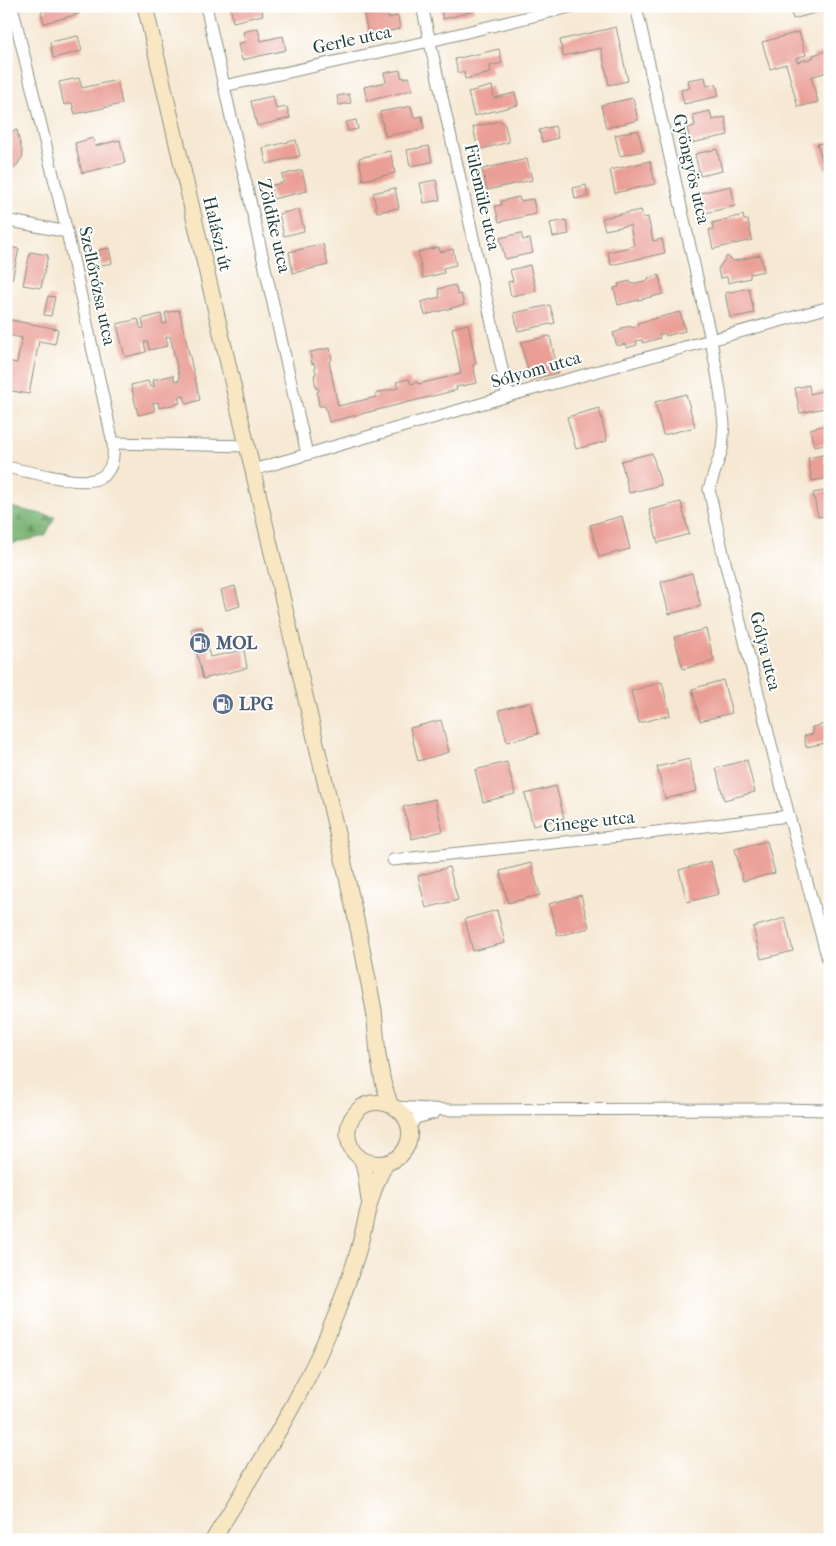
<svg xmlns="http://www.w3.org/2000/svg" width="836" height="1546" viewBox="0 0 836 1546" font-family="'IM FELL French Canon',serif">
<defs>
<pattern id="forest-firs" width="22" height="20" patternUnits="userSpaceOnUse" patternTransform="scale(1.25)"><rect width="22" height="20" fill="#76b170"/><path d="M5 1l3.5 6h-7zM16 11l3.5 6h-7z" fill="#60915d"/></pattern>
</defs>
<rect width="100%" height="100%" fill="#fff"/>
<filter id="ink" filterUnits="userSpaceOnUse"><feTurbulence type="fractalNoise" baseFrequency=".02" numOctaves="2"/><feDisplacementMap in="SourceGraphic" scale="10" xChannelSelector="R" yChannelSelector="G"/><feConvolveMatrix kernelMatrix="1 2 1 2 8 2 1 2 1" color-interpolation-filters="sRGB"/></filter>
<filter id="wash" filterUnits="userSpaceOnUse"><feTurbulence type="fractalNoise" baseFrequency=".0096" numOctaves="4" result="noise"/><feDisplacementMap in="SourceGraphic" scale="20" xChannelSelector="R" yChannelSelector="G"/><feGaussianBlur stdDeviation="1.12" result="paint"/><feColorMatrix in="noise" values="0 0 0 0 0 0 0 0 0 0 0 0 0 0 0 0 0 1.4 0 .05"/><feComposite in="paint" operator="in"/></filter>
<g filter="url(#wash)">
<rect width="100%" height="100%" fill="#f6e8d3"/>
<polygon fill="url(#forest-firs)" stroke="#4a7752" points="6,506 55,517 45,536 6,545"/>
<g id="blocks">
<g fill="#ea9f96">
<polygon points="46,6 77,6 79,14 44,23 41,12 47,10"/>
<polygon points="230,6 261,6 263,15 233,22"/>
<polygon points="379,6 386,6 388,18 398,16 400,29 368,35 363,9"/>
<polygon points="440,6 473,6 474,11 443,19"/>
<polygon points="789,6 830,6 830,13 824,15 823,11 793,19"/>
<polygon points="616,27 628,81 609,85 601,48 563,56 560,40"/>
<polygon points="258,28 261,41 283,36 286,50 242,60 238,44 245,42 243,32"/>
<polygon points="799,32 806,55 796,58 797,62 813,58 813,55 830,50 830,71 811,77 818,102 798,107 786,64 770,69 762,42"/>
<polygon points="78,36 82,51 53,58 50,42"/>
<polygon points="499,49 502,63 490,66 491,73 465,79 464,72 458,73 455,59"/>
<polygon points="400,70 402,78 409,77 412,90 367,101 364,87 386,82 384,73"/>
<polygon points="705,77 707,86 716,84 719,96 684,104 681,90 690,88 688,80"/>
<polygon points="79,78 82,88 117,80 122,104 75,114 72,103 64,105 59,82"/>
<polygon points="492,86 494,98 515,93 518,105 474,116 468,92"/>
<polygon points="349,94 351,103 339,105 337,96"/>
<polygon points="273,96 276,109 287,107 290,118 257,126 251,101"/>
<polygon points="633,98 638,120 606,128 601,105"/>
<polygon points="411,106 414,118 422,116 424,129 385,136 380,112"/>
<polygon points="710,111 712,120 725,117 728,135 691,143 687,128 695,126 693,115"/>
<polygon points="356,120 358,129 348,131 346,122"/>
<polygon points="500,121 505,125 509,142 478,150 473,127"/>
<polygon points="555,126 558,138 542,142 539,130"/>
<polygon points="17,130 23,156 15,168 6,166 6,133"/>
<polygon points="638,130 643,151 620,156 615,135"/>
<polygon points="93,138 95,146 120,140 125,163 82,173 75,143"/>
<polygon points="296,140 300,156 266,164 263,148"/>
<polygon points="827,142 830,151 830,168 825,169 817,144"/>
<polygon points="429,146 432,162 410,166 407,150"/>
<polygon points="717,149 722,171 700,176 695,154"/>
<polygon points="390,151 395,173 363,180 359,158"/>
<polygon points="527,159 532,180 487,190 482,169"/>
<polygon points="650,161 655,184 615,193 610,170"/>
<polygon points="302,170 307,191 273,199 270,186 284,182 282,175"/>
<polygon points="436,180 440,200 424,203 420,183"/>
<polygon points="586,185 588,196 575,199 573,188"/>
<polygon points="731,186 735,206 705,213 700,193"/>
<polygon points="395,188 399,208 377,212 373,193"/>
<polygon points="519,197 520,201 533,199 536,214 499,222 495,206 502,205 501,201"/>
<polygon points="299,209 304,231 284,236 279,214"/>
<polygon points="641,210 643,218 648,217 653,241 662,239 665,253 611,265 608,252 634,246 630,225 605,230 602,218"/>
<polygon points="743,215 744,220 748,220 752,240 713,249 709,230 713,229 712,223"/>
<polygon points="566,220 569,234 553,237 550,223"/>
<polygon points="521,233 523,240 530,239 533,253 505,259 500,238"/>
<polygon points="323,244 328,265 293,273 289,252"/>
<polygon points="6,246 19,249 12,280 6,278"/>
<polygon points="439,247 440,252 453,249 456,265 443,268 444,273 423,278 418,252"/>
<polygon points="109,248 112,263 102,265 99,250"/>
<polygon points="30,252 48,255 41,288 23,285"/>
<polygon points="760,255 764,271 750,274 750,278 728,283 727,277 720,278 718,269 727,256 734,261"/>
<polygon points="530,265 536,291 511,296 508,282 513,281 510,270"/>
<polygon points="659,275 663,294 618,305 614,288 619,287 618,284 630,281 631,284 649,280 648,278"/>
<polygon points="455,285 458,295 461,294 464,305 425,315 421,302 440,297 438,289"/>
<polygon points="749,288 754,313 730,318 725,293"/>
<polygon points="48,296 55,297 51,316 44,315"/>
<polygon points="550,305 555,323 518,331 514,313"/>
<polygon points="179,310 200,400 186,404 184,396 178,397 180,403 159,408 158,402 153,403 155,411 138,415 131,385 148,381 150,387 154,386 153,380 173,375 175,381 180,380 170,336 166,337 168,346 149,350 148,342 144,342 146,352 125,357 117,324 138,319 141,329 144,328 142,319 161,314 163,324 167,323 165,313"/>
<polygon points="680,312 685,331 666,336 665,333 659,335 660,338 643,343 642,340 636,341 637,345 626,348 625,344 617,346 613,333 622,330 621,328 632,326 632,328 638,326 637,323"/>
<polygon points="11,320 58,329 55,344 39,341 29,394 6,390 6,361 17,363 22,338 8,335"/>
<polygon points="468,324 476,364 473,365 477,383 456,387 457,390 329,422 325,406 319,406 317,392 319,391 318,388 316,389 314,375 316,374 314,363 312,364 310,352 330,348 332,360 329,361 338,406 376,397 376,393 398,388 396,382 409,379 411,384 417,382 418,384 461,374 452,328"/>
<polygon points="550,336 558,373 530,380 521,342"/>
<polygon points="809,385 810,394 830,389 830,407 800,413 795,388"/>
<polygon points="686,394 695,427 663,435 655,402"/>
<polygon points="599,408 607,441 576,449 567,417"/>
<polygon points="830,424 830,443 814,446 810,429"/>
<polygon points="652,453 661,485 629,493 621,461"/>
<polygon points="823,455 825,464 830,463 830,478 812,481 808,458"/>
<polygon points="830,490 830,515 818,517 813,493"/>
<polygon points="681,502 689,534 658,543 649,510"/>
<polygon points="622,516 630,549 599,557 590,525"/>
<polygon points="692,573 701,606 669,614 661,582"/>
<polygon points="235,586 240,606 226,610 221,590"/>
<polygon points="202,627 210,657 244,650 247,668 203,679 191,629"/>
<polygon points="706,629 714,661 683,669 674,637"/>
<polygon points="723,680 732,713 700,721 692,689"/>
<polygon points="662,682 670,715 639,723 631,691"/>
<polygon points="530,702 538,734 507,742 499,710"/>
<polygon points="441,720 449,752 418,761 410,728"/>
<polygon points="830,723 830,742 806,747 804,736 813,734 812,727"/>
<polygon points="689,759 697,791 665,799 657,767"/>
<polygon points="747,760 755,792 724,800 716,768"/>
<polygon points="507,762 515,794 483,802 475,770"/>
<polygon points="556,786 564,818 533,826 525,794"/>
<polygon points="435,799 443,831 412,839 403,807"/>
<polygon points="767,841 775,873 743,881 735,849"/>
<polygon points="711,861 719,894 687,902 679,870"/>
<polygon points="531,863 540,895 508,903 500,871"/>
<polygon points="449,867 458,900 426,908 418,876"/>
<polygon points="581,895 589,928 558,936 549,904"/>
<polygon points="497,910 505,943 473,951 465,919"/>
<polygon points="785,918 793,951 761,959 753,927"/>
</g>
</g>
</g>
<g filter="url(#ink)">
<use href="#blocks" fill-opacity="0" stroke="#8a9284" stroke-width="1"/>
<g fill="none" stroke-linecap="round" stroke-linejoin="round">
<g stroke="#8a9284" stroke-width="13">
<g id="street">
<polyline points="206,6 307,454"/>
<polyline points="422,6 508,396"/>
<polyline points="636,6 711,340 720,390 724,424 722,449 709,489 723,554 789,816 830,967"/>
<polyline points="224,86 430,41 574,6"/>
<polyline points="6,220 67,232"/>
<polyline points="113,443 247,446"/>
<path d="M6,467C20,470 34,473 48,476C80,482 117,491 113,443L67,232L12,6"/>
<polyline points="253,470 508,396 830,307"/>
<polyline points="393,860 640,834 789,816"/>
<polyline points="395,1107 448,1110 775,1109 830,1110"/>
<polyline points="410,1126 416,1118 434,1113"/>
</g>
</g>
<g stroke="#8a9284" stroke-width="17">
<g id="secondary">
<polyline points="145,6 343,859 359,933 374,1010 378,1055 383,1082 390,1104"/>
<path d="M361,1159C378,1168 401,1164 408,1143C419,1110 373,1087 354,1115C346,1125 346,1140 353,1151C355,1154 359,1156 361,1159C366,1167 367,1190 369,1200"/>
<path d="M213,1540C257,1466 306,1393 337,1312C345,1290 354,1267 360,1244C367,1216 371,1189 386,1164"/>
</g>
</g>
<use href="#street" stroke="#fff" stroke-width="11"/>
<use href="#secondary" stroke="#f9e7c3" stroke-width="15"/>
</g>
</g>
<defs>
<g id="fuel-disc" transform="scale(1.125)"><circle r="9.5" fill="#5c6f8a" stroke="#fff"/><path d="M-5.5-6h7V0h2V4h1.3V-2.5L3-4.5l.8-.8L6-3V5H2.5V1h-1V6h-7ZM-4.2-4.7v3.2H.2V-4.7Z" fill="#fff"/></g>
</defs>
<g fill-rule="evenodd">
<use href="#fuel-disc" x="200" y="643"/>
<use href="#fuel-disc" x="223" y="704"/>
</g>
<g text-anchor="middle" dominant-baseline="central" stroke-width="4" stroke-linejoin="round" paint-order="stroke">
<g font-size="18" fill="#1f3d34" stroke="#fff">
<text transform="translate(352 40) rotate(-12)">Gerle utca</text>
<text transform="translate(691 169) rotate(77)">Gyöngyös utca</text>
<text transform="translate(482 197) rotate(77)">Fülemüle utca</text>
<text transform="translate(274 226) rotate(77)">Zöldike utca</text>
<text transform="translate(217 234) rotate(77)">Halászi út</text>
<text transform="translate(97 286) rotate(78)">Szellőrózsa utca</text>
<text transform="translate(536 370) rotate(-16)">Sólyom utca</text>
<text transform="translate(765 651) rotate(76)">Gólya utca</text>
<text transform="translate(589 822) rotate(-6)">Cinege utca</text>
</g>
<g font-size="18" font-weight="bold" fill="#4e5e75" stroke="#fff" text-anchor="start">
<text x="216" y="643">MOL</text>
<text x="239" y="704">LPG</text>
</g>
</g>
<rect width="836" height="1546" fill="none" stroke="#fff" stroke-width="25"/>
</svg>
